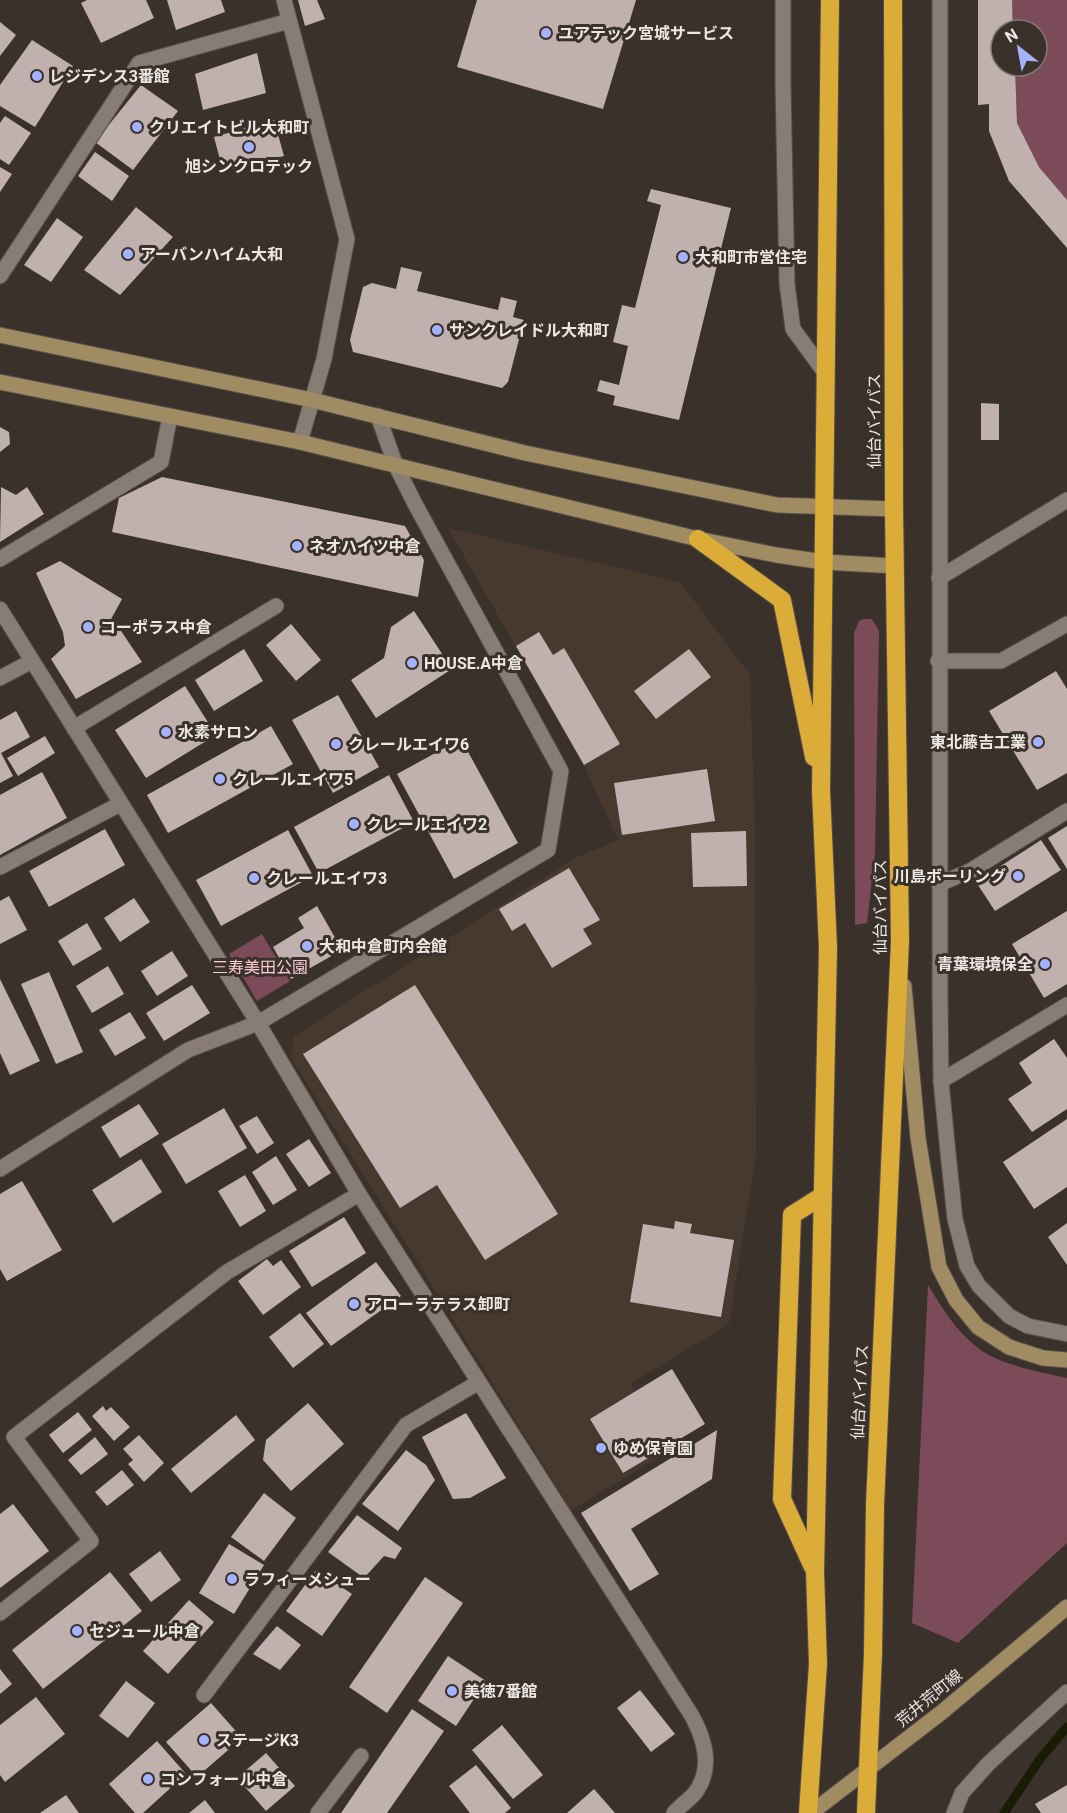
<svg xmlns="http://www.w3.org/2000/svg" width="1067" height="1813" viewBox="0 0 1067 1813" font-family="Roboto,'Noto Sans JP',sans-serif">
<rect width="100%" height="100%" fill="#3a312b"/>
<polygon fill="#47392e" points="448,528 680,582 750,675 755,827 756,1154 729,1324 630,1384 671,1450 571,1510 291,1058 294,1036 575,858 618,840 585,768"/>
<g fill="#7c4b5a">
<polygon points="1012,0 1067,0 1067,200 1039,167 1017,123 1015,66 1037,66 1037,30 1013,30"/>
<polygon points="864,619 872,619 879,631 875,853 867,923 855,925 854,633 859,621"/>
<polygon points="262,934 290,981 257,1001 229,954"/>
<path d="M928,1285C942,1308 956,1331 978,1348C1000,1365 1040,1372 1067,1378V1543L958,1643L912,1623Z"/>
</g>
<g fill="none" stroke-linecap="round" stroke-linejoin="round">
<polyline stroke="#191b03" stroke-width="9" points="1004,1813 1040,1759 1067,1727"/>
</g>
<g fill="#c0b1af">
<polygon points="87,0 146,0 154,18 101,43 81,3"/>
<polygon points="167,0 221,0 225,12 176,30"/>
<polygon points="298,0 317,0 325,19 305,26"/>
<polygon points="477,0 636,0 603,109 457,67"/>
<polygon points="978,0 1012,0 1013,30 1001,30 1001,66 1015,66 1017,123 1039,167 1067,200 1067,248 1009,181 989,131 989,104 978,105"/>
<polygon points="0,22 16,35 0,56"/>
<polygon points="32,40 73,66 35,127 0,106 0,85"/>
<polygon points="257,53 266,93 203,110 195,74"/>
<polygon points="141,85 178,111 133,170 95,142"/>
<polygon points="5,116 31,133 9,165 0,159 0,123"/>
<polygon points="274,120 284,156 223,171 214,137"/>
<polygon points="95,152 129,176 112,201 78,176"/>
<polygon points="0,167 12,174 0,192"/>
<polygon points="651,189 731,208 679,420 613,405 615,396 597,391 600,380 619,385 628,346 613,342 622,305 635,308 661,205 647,201"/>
<polygon points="136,207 173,237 120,295 84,270"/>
<polygon points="57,218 83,237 51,282 24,265"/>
<polygon points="401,267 422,272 417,291 498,310 501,297 517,301 513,317 524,320 508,382 502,388 353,352 350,340 363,287 372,283 396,289"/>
<polygon points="981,403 999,404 999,440 981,440"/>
<polygon points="0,427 9,432 10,444 0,452"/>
<polygon points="162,477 405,526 424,560 418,597 112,532 119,498"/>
<polygon points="1,487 16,495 27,487 44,514 0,542"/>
<polygon points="60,561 122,599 109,623 121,631 142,662 76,699 51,659 65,646 63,632 36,573"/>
<polygon points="414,611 452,669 376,718 351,680 384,658 391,627"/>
<polygon points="291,624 321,660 296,681 266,645"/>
<polygon points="539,632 553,655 564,648 620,744 584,765 516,646"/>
<polygon points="244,649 263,681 214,711 195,680"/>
<polygon points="689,649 711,677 656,719 634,691"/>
<polygon points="1056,671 1067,689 1067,773 1037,790 989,711"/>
<polygon points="185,686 216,735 146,778 115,730"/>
<polygon points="338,695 379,767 333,793 292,720"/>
<polygon points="16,711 30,737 1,753 13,776 0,783 0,720"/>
<polygon points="271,726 293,764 168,833 147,795"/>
<polygon points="45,736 55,753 18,776 7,758"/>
<polygon points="461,739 518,843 454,879 397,774"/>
<polygon points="707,769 715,821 622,835 614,783"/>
<polygon points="42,772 67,818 0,855 0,795"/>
<polygon points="389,775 414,822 319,873 294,827"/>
<polygon points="1067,826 1067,869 1048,838"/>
<polygon points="105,829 125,865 49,907 29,871"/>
<polygon points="288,830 313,876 221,926 196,880"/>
<polygon points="746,831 747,886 693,887 691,833"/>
<polygon points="1041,840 1061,870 995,911 976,882"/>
<polygon points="569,868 600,920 583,929 592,944 552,968 525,923 512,931 499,909"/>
<polygon points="9,896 27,930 0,944 0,901"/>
<polygon points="134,898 150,922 120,942 104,918"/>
<polygon points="317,906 342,950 291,979 273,947 304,928 298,918"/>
<polygon points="1067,911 1067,984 1044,998 1012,944"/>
<polygon points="87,923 102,949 73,966 58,941"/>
<polygon points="172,951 188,976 157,996 141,971"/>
<polygon points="108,966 124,994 92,1013 76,986"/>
<polygon points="49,972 83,1052 56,1064 21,984"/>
<polygon points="0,979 40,1061 10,1075 0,1053"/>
<polygon points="192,985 210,1013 164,1041 146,1013"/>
<polygon points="415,985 558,1214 485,1260 437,1185 400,1208 303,1054"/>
<polygon points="130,1012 146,1038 115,1056 99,1030"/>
<polygon points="1054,1039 1067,1058 1067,1109 1032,1132 1008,1099 1032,1083 1019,1063"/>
<polygon points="139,1104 159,1134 120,1158 101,1127"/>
<polygon points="224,1108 247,1148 186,1184 162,1144"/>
<polygon points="257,1116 274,1143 257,1154 239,1126"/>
<polygon points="1067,1119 1067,1187 1034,1209 1003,1162"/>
<polygon points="309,1139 331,1173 309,1187 286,1154"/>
<polygon points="276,1156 297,1190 273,1205 252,1172"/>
<polygon points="141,1159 162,1192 113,1223 92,1190"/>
<polygon points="245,1175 266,1211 240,1227 218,1191"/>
<polygon points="22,1181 62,1250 7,1281 0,1269 0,1194"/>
<polygon points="344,1217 366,1253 312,1287 289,1251"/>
<polygon points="675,1221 692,1224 690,1233 734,1240 721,1317 630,1302 643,1224 674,1229"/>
<polygon points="1067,1223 1067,1265 1048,1237"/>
<polygon points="267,1259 273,1266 281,1260 301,1287 263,1315 238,1281"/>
<polygon points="376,1262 401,1296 331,1346 306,1313"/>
<polygon points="300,1313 324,1344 293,1368 269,1337"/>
<polygon points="672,1369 705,1424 623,1473 590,1419"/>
<polygon points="308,1403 344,1444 291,1491 263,1460 266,1440"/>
<polygon points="103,1406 106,1411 111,1407 130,1427 114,1441 92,1416"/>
<polygon points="78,1412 92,1430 63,1453 49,1435"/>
<polygon points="466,1413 506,1478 470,1498 453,1499 422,1437"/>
<polygon points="236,1415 255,1440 191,1493 171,1469"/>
<polygon points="717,1430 712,1479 631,1529 659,1574 630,1591 581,1513"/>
<polygon points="139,1435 164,1463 144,1482 128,1464 133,1460 123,1449"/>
<polygon points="95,1437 108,1454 81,1475 68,1460"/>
<polygon points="406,1450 426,1465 435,1480 398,1531 362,1504"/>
<polygon points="122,1470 134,1485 107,1506 95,1492"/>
<polygon points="264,1493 296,1518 264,1561 231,1537"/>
<polygon points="13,1504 49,1551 0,1588 0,1514"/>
<polygon points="357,1515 402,1548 395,1559 384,1556 364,1578 328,1552"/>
<polygon points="229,1544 264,1565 234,1614 199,1593"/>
<polygon points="160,1551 181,1580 151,1602 129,1574"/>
<polygon points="316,1570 352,1594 322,1636 286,1611"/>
<polygon points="110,1572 142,1611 43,1689 12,1650"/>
<polygon points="425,1577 463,1603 387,1713 349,1687"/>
<polygon points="189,1600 214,1622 168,1674 143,1651"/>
<polygon points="277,1626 301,1645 280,1670 253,1654"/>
<polygon points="448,1656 486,1681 456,1726 418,1701"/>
<polygon points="0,1669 12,1684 0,1694"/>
<polygon points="126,1681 155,1703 128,1738 99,1716"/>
<polygon points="640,1690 675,1734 651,1752 617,1708"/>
<polygon points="36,1697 65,1734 5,1782 0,1775 0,1725"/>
<polygon points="211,1703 242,1738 197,1777 166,1742"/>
<polygon points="412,1709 444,1731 387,1813 341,1813"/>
<polygon points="502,1725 543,1775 513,1799 472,1750"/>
<polygon points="157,1741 186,1774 143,1813 135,1813 109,1784"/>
<polygon points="266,1753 295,1786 266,1811 237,1778"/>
<polygon points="476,1765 511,1808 505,1813 470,1813 449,1786"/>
<polygon points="1067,1785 1067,1813 1041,1813 1035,1804"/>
<polygon points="594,1789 615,1813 567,1813"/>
<polygon points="66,1795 79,1813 40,1813"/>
<polygon points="205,1800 215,1813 189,1813"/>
</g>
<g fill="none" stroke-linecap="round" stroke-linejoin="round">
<g stroke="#564f49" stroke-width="17">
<g id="street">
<polyline points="284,0 347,239 324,359 300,442"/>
<polyline points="783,0 783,84 787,284 793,329 826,374"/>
<polyline points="940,0 940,993 941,1081 947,1143 955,1219 967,1266 979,1286 1009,1316 1028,1326 1067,1334"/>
<polyline points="0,276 139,63 289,21"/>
<polyline points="0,559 161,462 170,416"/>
<polyline points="939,578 1067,500"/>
<path d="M0,609L258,1023L359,1194L692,1716C705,1740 713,1769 695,1793C689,1800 680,1806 674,1813"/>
<polyline points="938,661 1001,661 1067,624"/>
<polyline points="0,678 32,661"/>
<polyline points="74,728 276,606"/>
<polyline points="0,867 120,804"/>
<polyline points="939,884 970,871 1067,811"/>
<polyline points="941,1081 1067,1005"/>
<polyline points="0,1169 188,1050 258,1023 548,850 561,771 415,504 396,466 378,416"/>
<polyline points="0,1613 91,1541 14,1437 227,1272 359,1194"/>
<polyline points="204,1695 406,1425 479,1382"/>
<polyline points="318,1813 361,1756"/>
<polyline points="954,1813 962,1793 989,1763 1067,1692"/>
</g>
</g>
<g stroke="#564f49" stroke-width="17">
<g id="secondary">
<polyline points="0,335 312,400 525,453 777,505 894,509"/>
<polyline points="0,382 300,442 698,539 776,555 824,562 895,566"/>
<polyline points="904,986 918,1138 939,1267 956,1300 978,1327 1009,1347 1043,1358 1067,1360"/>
<polyline points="811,1813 942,1712 1067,1607"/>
</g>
</g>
<g stroke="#564f49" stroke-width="20">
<g id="highway">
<polyline points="698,539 782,600 814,757"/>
<polyline points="813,1567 782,1499 792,1215 822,1196"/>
<polyline points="808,1813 818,1664 815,1571 828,948 821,791 830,0"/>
<polyline points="866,1813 873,1654 875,1505 900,941 894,509 893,0"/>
</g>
</g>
<use href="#street" stroke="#877d75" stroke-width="15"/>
<use href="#secondary" stroke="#a08b62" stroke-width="15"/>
<use href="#highway" stroke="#dbac37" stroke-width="18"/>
</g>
<g fill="#a4b2fc" stroke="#3a312b" stroke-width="2">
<circle cx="546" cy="33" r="6"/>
<circle cx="37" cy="76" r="6"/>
<circle cx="137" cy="127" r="6"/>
<circle cx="249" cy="147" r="6"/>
<circle cx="128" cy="254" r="6"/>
<circle cx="683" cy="257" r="6"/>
<circle cx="437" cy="330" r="6"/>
<circle cx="297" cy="546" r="6"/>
<circle cx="88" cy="627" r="6"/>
<circle cx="412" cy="663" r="6"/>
<circle cx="166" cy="732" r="6"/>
<circle cx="1038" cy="742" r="6"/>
<circle cx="336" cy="744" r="6"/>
<circle cx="220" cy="779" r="6"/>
<circle cx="354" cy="824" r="6"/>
<circle cx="1018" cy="876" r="6"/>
<circle cx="254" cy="878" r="6"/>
<circle cx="307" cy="946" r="6"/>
<circle cx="1045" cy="964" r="6"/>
<circle cx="354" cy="1304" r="6"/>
<circle cx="601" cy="1448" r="6"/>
<circle cx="232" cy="1579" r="6"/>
<circle cx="77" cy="1631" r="6"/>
<circle cx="452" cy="1691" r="6"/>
<circle cx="204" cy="1740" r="6"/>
<circle cx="148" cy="1779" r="6"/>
</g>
<g text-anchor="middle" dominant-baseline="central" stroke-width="6" stroke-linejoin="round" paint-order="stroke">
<g font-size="16" font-weight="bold" fill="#ede7e3" stroke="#3a312b" text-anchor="start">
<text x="558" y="33">ユアテック宮城サービス</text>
<text x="49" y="76">レジデンス3番館</text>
<text x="149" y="127">クリエイトビル大和町</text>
<text x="249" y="166" text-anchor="middle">旭シンクロテック</text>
<text x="140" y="254">アーバンハイム大和</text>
<text x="695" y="257">大和町市営住宅</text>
<text x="449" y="330">サンクレイドル大和町</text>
<text x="309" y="546">ネオハイツ中倉</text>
<text x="100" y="627">コーポラス中倉</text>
<text x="424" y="663">HOUSE.A中倉</text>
<text x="178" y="732">水素サロン</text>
<text x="1026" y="742" text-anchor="end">東北藤吉工業</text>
<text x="348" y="744">クレールエイワ6</text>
<text x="232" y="779">クレールエイワ5</text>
<text x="366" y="824">クレールエイワ2</text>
<text x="1006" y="876" text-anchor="end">川島ボーリング</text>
<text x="266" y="878">クレールエイワ3</text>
<text x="319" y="946">大和中倉町内会館</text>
<text x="1033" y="964" text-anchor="end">青葉環境保全</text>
<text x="366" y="1304">アローラテラス卸町</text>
<text x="613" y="1448">ゆめ保育園</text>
<text x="244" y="1579">ラフィーメシュー</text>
<text x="89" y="1631">セジュール中倉</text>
<text x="464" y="1691">美徳7番館</text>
<text x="216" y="1740">ステージK3</text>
<text x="160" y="1779">コンフォール中倉</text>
</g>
<g font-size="16" fill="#ede7e3" stroke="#3a312b">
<text transform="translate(874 421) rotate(-90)">仙台バイパス</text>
<text transform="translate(880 907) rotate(-90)">仙台バイパス</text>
<text transform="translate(860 1392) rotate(-87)">仙台バイパス</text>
<text transform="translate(929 1698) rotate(-39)">荒井荒町線</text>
</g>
<g font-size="16" fill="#f9cbd7" stroke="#3a312b">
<text x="260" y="967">三寿美田公園</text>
</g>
</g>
<g transform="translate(1019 48) rotate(329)"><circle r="28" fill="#3a312b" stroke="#827a75" stroke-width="1.5"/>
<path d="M0-4.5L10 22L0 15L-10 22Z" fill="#a4b2fc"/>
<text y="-9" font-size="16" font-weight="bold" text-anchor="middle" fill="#ede7e3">N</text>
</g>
</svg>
